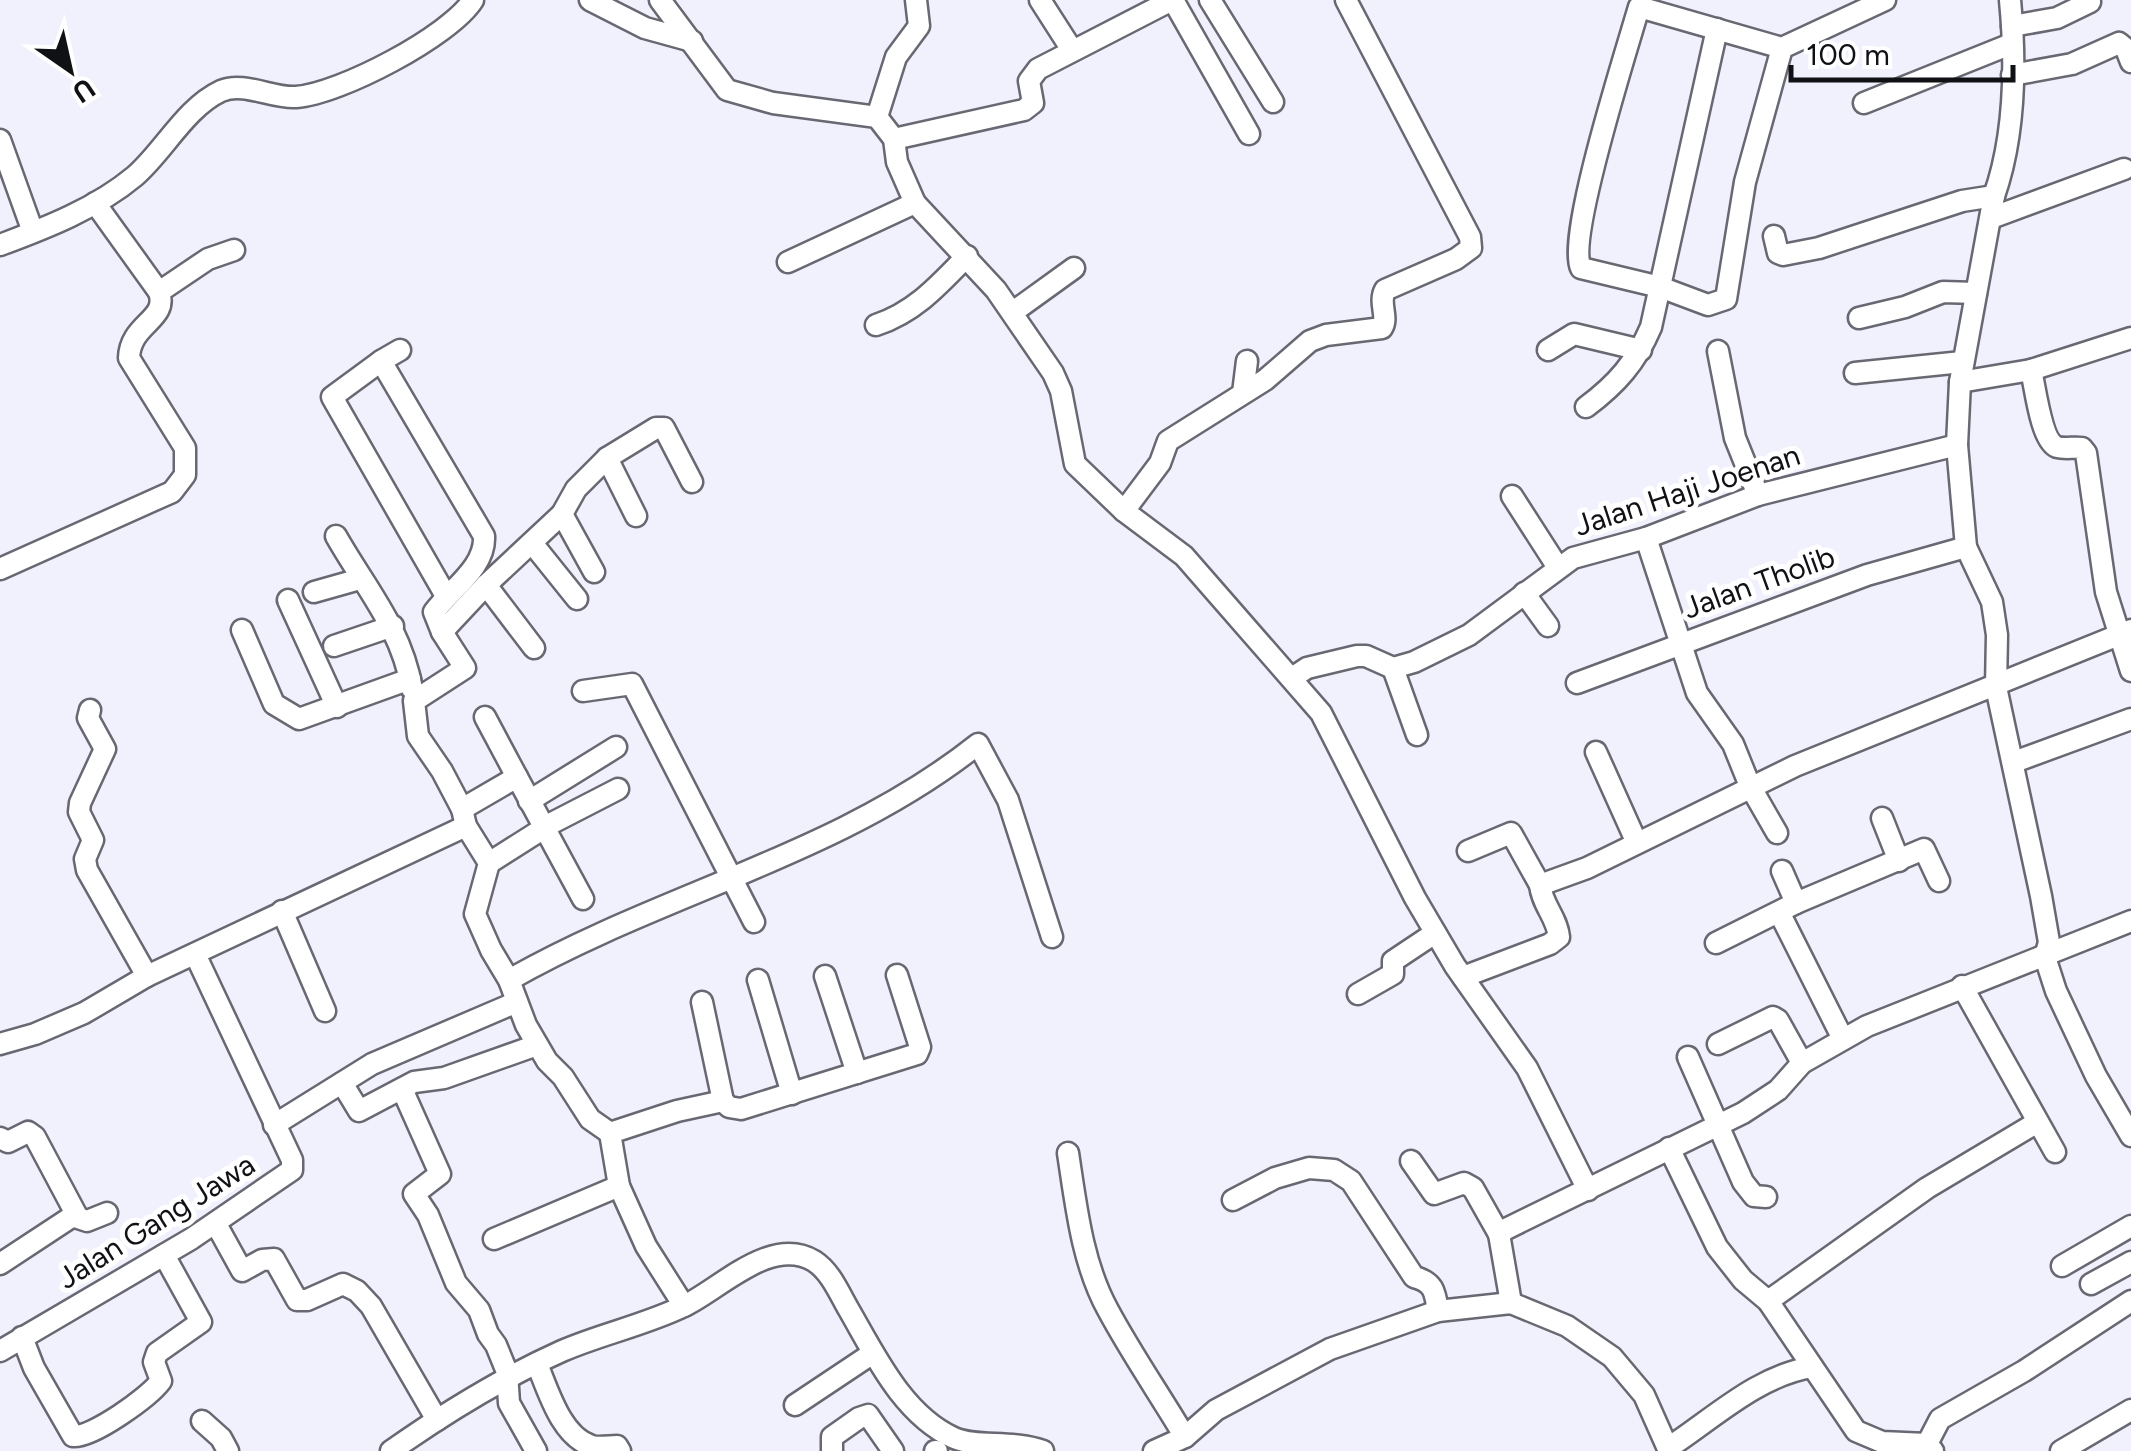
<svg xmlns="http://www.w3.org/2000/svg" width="2131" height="1451" viewBox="0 0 2131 1451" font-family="Figtree,sans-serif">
<rect width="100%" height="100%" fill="#f1f1fd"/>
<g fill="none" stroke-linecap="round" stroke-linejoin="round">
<g stroke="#686872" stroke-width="25">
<g id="minor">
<polyline points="590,0 645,28 692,41"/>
<polyline points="660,0 727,90 773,103 877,117 894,139 897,162 915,203 996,290 1053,373 1061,391 1075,464 1124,511 1184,556 1321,713 1415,898 1455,966 1527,1068 1588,1190"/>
<polyline points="1040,0 1072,50"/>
<polyline points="1173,0 1249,134"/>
<polyline points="1210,0 1273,102"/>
<path d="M2010,0C2016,63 2015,136 1994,196L1960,382L1957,445L1966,547L1992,602L1997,635L1996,687L2041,896L2049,942L2045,957L2056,991L2096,1076L2131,1136"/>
<polyline points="2012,26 2057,18 2090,2"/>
<path d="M1782,48L1745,182L1726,299L1708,305L1660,287L1581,268C1566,238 1627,49 1639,7L1782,48L1885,0"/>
<polyline points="2012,75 2072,64 2119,43 2126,49 2131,62"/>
<polyline points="1864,103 2011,44"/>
<polyline points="877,117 896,57 919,26 916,0"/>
<polyline points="894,139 1024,110 1033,103 1029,81 1038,69 1172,0"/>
<polyline points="0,140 33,232"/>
<polyline points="95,203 159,292"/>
<polyline points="1991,218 2124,169"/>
<polyline points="1774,236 1778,253 1783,255 1819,248 1962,201 1994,196"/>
<path d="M0,245C46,228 97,208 135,176C164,151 185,108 221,91C244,81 273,99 296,97C340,94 450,36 473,0"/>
<polyline points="788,262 915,203"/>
<polyline points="1013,312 1074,268"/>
<polyline points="1859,318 1905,307 1943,292 1976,293"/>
<path d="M876,325C915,312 939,285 967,256"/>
<path d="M400,350L381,361L484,536C486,567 451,589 434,612L442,632L465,668L414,701L418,736L442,771L462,809L466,826L489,863L475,914L491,950L509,980L526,1025L547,1061L563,1077L590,1119L610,1133"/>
<polyline points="1548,350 1574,334 1641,350"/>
<polyline points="1718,351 1735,438 1758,495"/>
<polyline points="381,361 332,397 446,596"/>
<path d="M2031,370C2035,386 2041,441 2057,447C2064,449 2075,447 2082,448L2086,453L2106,592L2131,671"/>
<polyline points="1855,373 1962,362"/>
<polyline points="1960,382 2031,370 2131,338"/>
<polyline points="1243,393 1247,361"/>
<path d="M1586,407C1617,384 1636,362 1651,327L1717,29"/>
<polyline points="607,458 636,516"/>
<polyline points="1512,496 1557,566"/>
<path d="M1124,511L1160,463L1168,441L1265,380L1310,341L1326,335L1382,328C1389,317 1378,303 1385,290L1456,259L1471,248L1470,237L1346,0"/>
<polyline points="562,514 594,572"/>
<path d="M336,536C366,589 401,627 412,689"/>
<polyline points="1646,538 1697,693 1733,744 1750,786 1777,833"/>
<polyline points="532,543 577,599"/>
<path d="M0,569L172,492L185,475V448L129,358C130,323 169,320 159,292L208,259L234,250"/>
<polyline points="486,585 534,648"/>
<polyline points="314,592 360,579"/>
<polyline points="1524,593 1548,626"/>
<polyline points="288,600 337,707"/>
<polyline points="242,630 274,704 299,719 410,679"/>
<polyline points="442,632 486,585 562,514 576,489 607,458 656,428 664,428 692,482"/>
<polyline points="334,646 393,626"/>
<polyline points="1393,668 1417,735"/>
<polyline points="1292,678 1307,668 1357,656 1366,656 1393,668 1414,662 1469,635 1573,558 1646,538 1758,495 1957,445"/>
<polyline points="1577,683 1867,575 1966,547"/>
<polyline points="583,691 632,684 754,922"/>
<polyline points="90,710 88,718 105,749 80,803 79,812 93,840 85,859 87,870 147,976"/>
<polyline points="485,717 517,777"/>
<polyline points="1596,752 1636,841"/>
<polyline points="2014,762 2131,719"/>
<polyline points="529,801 616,747"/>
<polyline points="462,809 517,777 583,899"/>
<polyline points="1882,818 1899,861"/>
<polyline points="1468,851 1511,833 1540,885"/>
<polyline points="489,863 552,823 618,789"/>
<polyline points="1782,871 1796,903"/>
<polyline points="282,911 325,1011"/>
<polyline points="1780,914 1843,1039"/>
<polyline points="1716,943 1796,903 1924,849 1939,881"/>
<polyline points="825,976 857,1073"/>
<path d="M1463,977L1550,944L1559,937C1557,917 1542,905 1540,885L1587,868L1795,766L2131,630"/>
<path d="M509,980C661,893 839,855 978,744L1008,800L1052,937"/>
<polyline points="758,980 792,1094"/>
<polyline points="1962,986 2055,1152"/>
<polyline points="1358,994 1393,974 1393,961 1435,933"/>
<polyline points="702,1002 723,1101"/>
<polyline points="0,1044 35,1034 84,1013 147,976 466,826"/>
<polyline points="1718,1044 1773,1017 1778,1020 1802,1063"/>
<polyline points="1688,1057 1743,1182 1754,1196 1766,1197"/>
<polyline points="342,1083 359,1111 414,1082 444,1078 537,1045"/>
<polyline points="402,1089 440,1174 414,1194 428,1215 456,1283 479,1310 488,1334 496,1345 507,1372 509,1403 536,1451"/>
<polyline points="274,1125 372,1064 517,1002"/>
<polyline points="0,1138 8,1142 28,1132 35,1137 76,1214 0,1264"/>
<polyline points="1669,1148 1717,1247 1743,1280 1768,1301 1856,1431 1882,1442 1927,1444"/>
<path d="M1068,1153C1076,1205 1082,1263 1108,1310C1131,1353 1160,1395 1185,1437"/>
<polyline points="1411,1161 1434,1194 1464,1183 1473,1188 1499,1234"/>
<path d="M1233,1200L1275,1178L1309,1168L1334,1170L1351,1181L1414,1277C1434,1282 1435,1292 1438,1311"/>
<polyline points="75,1217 87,1221 107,1213"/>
<polyline points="216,1224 242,1271 262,1260 274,1259 297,1300 307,1300 343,1284 357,1291 371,1306 437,1420"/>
<polyline points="494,1239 619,1186"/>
<polyline points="2062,1266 2131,1226"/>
<polyline points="2091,1284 2131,1262"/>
<polyline points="1768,1301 1927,1188 2036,1123"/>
<polyline points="1511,1303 1499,1234 1506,1229 1743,1113 1778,1090 1802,1063 1867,1026 2131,921"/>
<polyline points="684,1306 646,1246 619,1186 610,1133 677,1111 723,1101 729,1107 741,1109 917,1054 920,1047 897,975"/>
<path d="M22,1337L34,1368L73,1436C92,1438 149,1397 161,1381L154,1362L157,1353L201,1322L164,1255"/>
<polyline points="0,1351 191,1239 292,1170 292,1160 195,954"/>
<path d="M537,1364C548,1390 561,1437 592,1446C598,1448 610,1446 617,1446L620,1451"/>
<polyline points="795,1405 873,1353"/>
<polyline points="202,1421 221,1438 228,1451"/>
<path d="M1668,1448C1714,1418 1757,1376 1812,1367"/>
<path d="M391,1451C445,1413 502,1378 562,1351C601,1334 645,1325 684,1306C720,1289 771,1235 814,1261C831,1272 839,1293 849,1310C875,1355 903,1415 954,1438C977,1448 1013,1440 1043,1451"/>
<polyline points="832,1451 832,1437 859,1418 868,1415 893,1451"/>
<polyline points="935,1451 937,1451"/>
<polyline points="1154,1451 1185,1437 1216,1410 1330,1349 1438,1311 1511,1303 1567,1326 1612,1357 1644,1395 1669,1451"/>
<polyline points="1933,1451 1927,1444 1940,1419 2024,1371 2131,1301"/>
<polyline points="2061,1451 2131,1410"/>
</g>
</g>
<use href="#minor" stroke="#fff" stroke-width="20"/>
</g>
<g text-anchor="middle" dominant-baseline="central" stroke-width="10" stroke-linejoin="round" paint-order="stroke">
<g font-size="30" fill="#101114" stroke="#fff">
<text transform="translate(1687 490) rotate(-18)">Jalan Haji Joenan</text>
<text transform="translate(1759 582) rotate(-20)">Jalan Tholib</text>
<text transform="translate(156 1221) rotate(-32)">Jalan Gang Jawa</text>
</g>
</g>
<g transform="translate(70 70) rotate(146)" stroke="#ffffff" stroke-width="8" paint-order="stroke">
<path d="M0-8L18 38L0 25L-18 38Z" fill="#101114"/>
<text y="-15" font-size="28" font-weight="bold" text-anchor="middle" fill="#101114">U</text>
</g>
<path d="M1791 65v15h222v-15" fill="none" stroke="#101114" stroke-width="5"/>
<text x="1806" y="65" font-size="30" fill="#101114" stroke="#ffffff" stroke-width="8" paint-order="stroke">100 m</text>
</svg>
